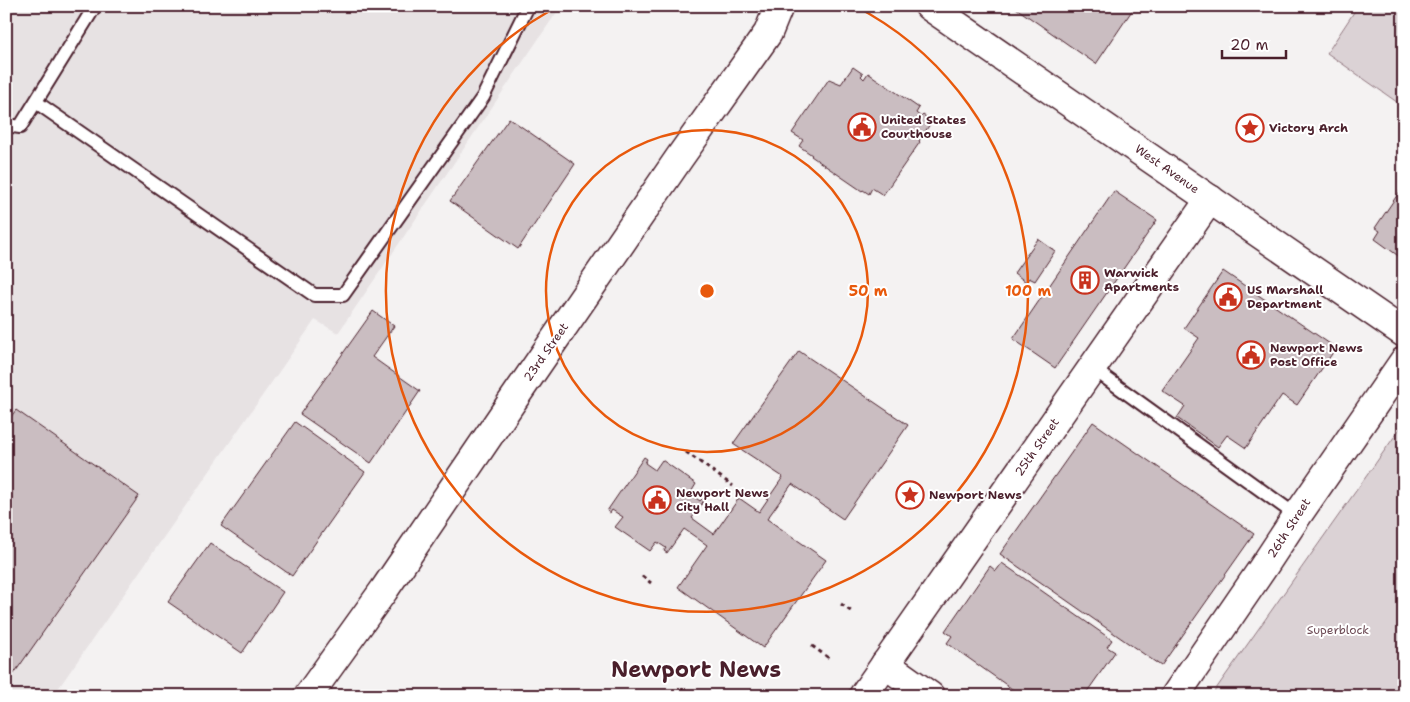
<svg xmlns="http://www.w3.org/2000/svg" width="1410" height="702" viewBox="0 0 1410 702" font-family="'Shantell Sans',sans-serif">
<rect width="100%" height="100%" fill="#f4f2f2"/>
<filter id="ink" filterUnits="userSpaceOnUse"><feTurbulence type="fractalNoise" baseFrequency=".02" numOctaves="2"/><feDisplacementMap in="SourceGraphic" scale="10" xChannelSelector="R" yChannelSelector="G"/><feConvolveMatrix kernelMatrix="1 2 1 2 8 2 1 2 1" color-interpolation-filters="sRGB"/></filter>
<g filter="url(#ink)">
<polygon fill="#e7e2e3" points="6,6 561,6 338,333 315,320 53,696 6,696"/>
<g fill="#dbd2d5" stroke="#927880">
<polygon points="1358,6 1404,6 1404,107 1327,53"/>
<polygon points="1404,423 1404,696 1211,696"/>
</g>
<g fill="#cabdc1" stroke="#4a1f2b">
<polygon points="1013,6 1135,6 1096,64"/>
<polygon points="853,67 863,74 861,76 864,79 868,73 919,108 916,113 921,117 923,115 932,121 919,141 920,142 883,195 872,188 869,194 863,190 862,191 811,156 812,155 799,146 803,140 792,133 829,79 841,84"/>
<polygon points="509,118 575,164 518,249 450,201"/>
<polygon points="1404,184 1404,260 1375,239 1380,231 1375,228 1402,188 1401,187"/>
<polygon points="1114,191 1157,220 1055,368 1013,339"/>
<polygon points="1038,239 1055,251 1035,281 1029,278 1026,282 1014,273"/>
<polygon points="1223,271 1336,348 1297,405 1282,395 1246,448 1227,435 1218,447 1177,418 1185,406 1162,391 1199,338 1184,328"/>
<polygon points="373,311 394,326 372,357 420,391 371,463 300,414"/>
<polygon points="799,351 908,425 843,519 792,484 767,519 826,560 763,648 678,587 707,545 684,529 667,553 664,551 666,548 657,542 650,551 615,527 623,517 612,510 610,513 607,511 644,457 647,459 645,463 655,470 662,460 696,484 690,494 700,501 703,498 705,499 692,518 714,534 739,498 759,512 783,477 733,444"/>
<polygon points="16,410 139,496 6,685 6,423"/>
<polygon points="295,422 365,472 292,576 221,526"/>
<polygon points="1093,422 1254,534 1161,666 1000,554"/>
<polygon points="210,543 283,592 242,653 168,602"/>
<polygon points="1002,563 1112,640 1107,647 1115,652 1084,696 1022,696 947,643 952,636 945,631 990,566 996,571"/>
</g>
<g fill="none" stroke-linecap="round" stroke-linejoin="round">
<g stroke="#4a1f2b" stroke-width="16">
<g id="lane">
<polyline points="36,102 314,295 343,295 483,97 528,6"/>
<polyline points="6,125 20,127 95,6"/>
<polyline points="1092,368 1297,516"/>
</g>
</g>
<g stroke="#4a1f2b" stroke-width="31">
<g id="secondary">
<polyline points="929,6 1404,333"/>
<polyline points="885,664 930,696"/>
<polyline points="308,696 384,590 511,403 680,157 768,33 779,6"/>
<polyline points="863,696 1210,199"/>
<polyline points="1175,696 1262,569 1297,516 1404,361"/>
</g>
</g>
<g stroke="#4a1f2b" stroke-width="3" stroke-dasharray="4 4" stroke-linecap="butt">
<polyline points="686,452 733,486"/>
<polyline points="642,576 651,583"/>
<polyline points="841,604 852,612"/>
<polyline points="812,646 829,658"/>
</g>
<use href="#lane" stroke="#fff" stroke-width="12"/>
<use href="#secondary" stroke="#fff" stroke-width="28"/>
</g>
</g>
<g fill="none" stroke="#e8590c" stroke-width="2.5">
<circle cx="707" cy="291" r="161"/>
<path d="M855 6A321 321 0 1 1 559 6"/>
</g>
<defs>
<g id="civic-ring" transform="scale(1.4375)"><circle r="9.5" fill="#fff" stroke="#c8321e" stroke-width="1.5"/><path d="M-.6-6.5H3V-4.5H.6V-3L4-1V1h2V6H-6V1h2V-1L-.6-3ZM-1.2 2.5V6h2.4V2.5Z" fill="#c8321e"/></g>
<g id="sight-ring" transform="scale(1.4375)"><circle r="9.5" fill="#fff" stroke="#c8321e" stroke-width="1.5"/><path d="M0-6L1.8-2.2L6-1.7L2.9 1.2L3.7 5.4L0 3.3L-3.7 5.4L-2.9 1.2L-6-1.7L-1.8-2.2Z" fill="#c8321e"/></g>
<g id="building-ring" transform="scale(1.4375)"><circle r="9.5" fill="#fff" stroke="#c8321e" stroke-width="1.5"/><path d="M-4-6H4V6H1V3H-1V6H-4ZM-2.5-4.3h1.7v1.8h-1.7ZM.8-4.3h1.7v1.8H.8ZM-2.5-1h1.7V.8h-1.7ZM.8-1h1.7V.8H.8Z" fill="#c8321e"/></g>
</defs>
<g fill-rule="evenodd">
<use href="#civic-ring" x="862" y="127"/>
<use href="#sight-ring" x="1250" y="128"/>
<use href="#building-ring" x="1085" y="280"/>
<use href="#civic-ring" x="1228" y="297"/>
<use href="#civic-ring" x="1251" y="355"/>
<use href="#sight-ring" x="910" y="495"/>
<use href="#civic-ring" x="657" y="500"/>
</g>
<g text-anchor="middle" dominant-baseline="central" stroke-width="4" stroke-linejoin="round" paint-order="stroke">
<g font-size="12" font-weight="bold" fill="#4a1f2b" stroke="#fff" text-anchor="start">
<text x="881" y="120">United States<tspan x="881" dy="14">Courthouse</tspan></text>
<text x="1269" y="128">Victory Arch</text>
<text x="1104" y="273">Warwick<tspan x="1104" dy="14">Apartments</tspan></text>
<text x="1247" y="290">US Marshall<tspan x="1247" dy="14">Department</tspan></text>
<text x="1270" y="348">Newport News<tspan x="1270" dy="14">Post Office</tspan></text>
<text x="676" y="493">Newport News<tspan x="676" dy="14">City Hall</tspan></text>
<text x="929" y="495">Newport News</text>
</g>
<g font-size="12" fill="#4a1f2b" stroke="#fff">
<text transform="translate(1167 169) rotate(35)">West Avenue</text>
<text transform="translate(546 352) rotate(-55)">23rd Street</text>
<text transform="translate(1037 447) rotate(-55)">25th Street</text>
<text transform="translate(1289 528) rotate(-57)">26th Street</text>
</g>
<g font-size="12" fill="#6e4c56" stroke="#fff">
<text x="1338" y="630">Superblock</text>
</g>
<g font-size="22" font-weight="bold" fill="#4a1f2b" stroke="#fff">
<text x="696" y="669">Newport News</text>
</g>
</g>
<circle cx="707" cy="291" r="8" fill="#e8590c" stroke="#fff" stroke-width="2.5"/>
<g font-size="15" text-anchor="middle" font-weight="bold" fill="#e8590c" stroke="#fff" stroke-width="4" stroke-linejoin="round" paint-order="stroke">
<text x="868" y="296">50 m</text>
<text x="1028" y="296">100 m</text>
</g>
<rect width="1410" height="702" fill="none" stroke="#fff" stroke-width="25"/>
<rect x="12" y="12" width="1385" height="677" fill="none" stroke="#4a1f2b" stroke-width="2" filter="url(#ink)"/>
<path d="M1222 50v8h64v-8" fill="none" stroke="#4a1f2b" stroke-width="2.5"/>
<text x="1230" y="50" font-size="15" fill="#4a1f2b" stroke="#ffffff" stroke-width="4" paint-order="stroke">20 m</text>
</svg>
